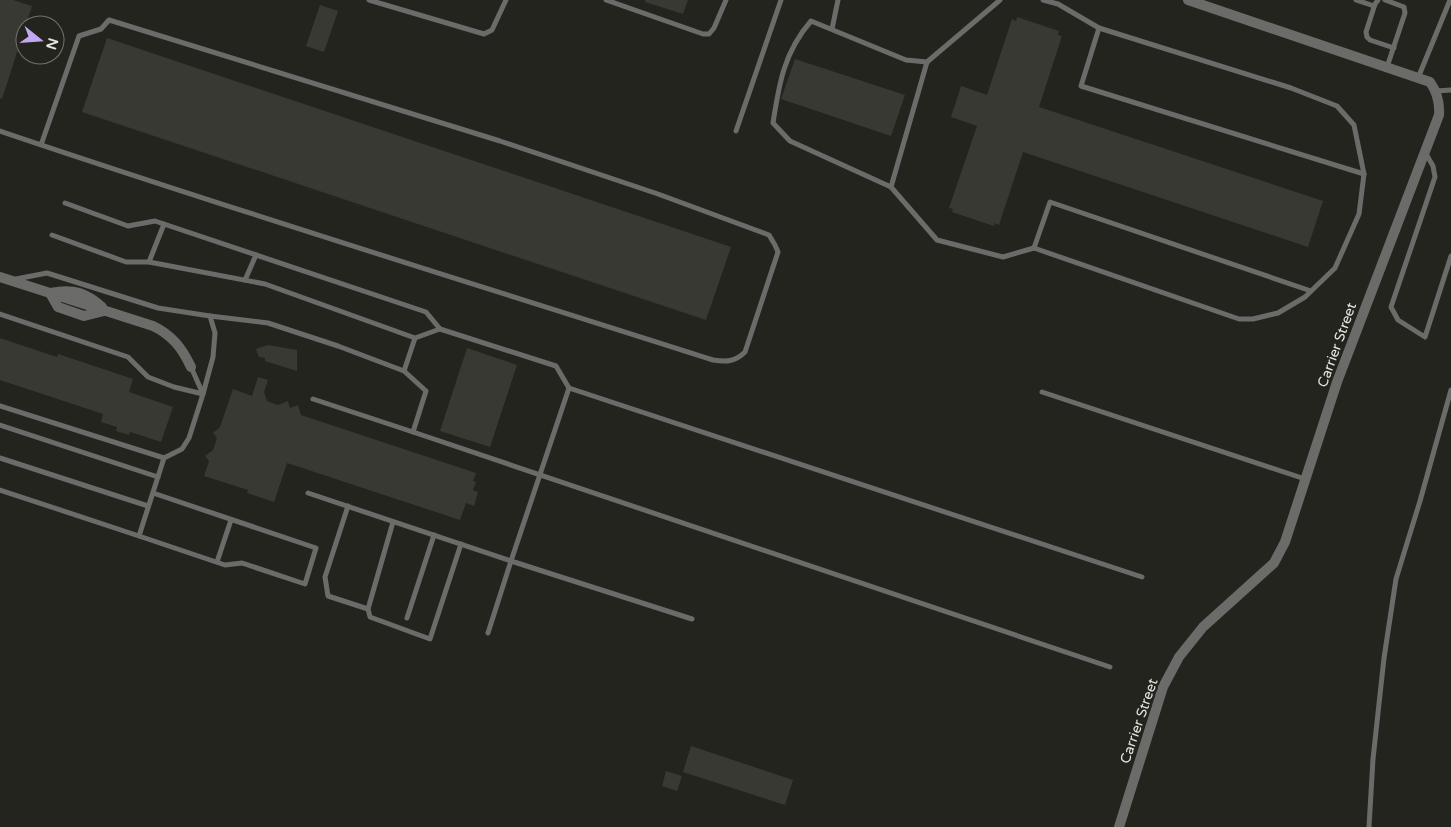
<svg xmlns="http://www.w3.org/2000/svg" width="1451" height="827" viewBox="0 0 1451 827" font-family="'Varela Round',sans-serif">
<rect width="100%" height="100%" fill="#23241e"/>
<g fill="#373932">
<polygon points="0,0 13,0 32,6 2,99 0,98"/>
<polygon points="645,0 688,0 683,14 645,2"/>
<polygon points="320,5 338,11 324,52 306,46"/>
<polygon points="1017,17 1059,31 1058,35 1062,36 1039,107 1323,201 1308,247 1023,152 999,225 995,223 994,226 952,212 953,209 949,208 977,126 951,117 961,86 987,95 1012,19 1016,21"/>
<polygon points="107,38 731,247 706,320 82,112"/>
<polygon points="795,59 905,95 891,136 781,99"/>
<polygon points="0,338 57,357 58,354 133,379 129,392 173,407 161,442 130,432 129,435 116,431 117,427 101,422 103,414 0,380"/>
<polygon points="268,345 297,350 297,371 265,361 265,358 259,357 256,349"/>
<polygon points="467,348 517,365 490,447 440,431"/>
<polygon points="258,377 268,380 264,392 267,401 278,405 288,401 290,408 298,405 301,415 476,473 473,481 476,482 473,490 478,492 474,506 466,503 460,520 287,463 274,502 247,493 248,490 204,476 209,461 205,456 213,450 217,438 213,433 220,427 233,389 252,396"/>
<polygon points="691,746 793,780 785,805 683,772"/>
<polygon points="666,771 682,776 677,791 662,786"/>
</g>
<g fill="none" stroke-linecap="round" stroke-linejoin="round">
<g stroke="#6b6c69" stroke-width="5">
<polyline points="369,0 484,34 492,30 506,0"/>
<polyline points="606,0 703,34 709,34 714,28 726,0"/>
<path d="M1000,0L927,62L906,60L811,21C784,52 779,84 773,123L790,141L891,187L937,240L1003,257L1034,248L1239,319H1253L1278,313L1305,297L1335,268L1359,214L1364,174L1354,125L1337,106L1291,88L1099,28L1058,4L1043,0"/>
<polyline points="1356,0 1374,6"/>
<polyline points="1378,0 1375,4 1366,32 1367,37 1370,40 1394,48"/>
<polyline points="1385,0 1404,7 1405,13 1387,67"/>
<polyline points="1099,28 1081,86 1364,174"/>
<polyline points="832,29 838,0"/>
<polyline points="1418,78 1450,0"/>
<polyline points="1436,91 1451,90"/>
<path d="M0,131C236,211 475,284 713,360C726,362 735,362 745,352L778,252L775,245L769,235L658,194L500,141L109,20L101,29L79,36L41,145"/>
<polyline points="736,131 781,0"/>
<polyline points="1425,152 1433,166 1435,177 1391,307 1398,320 1425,337 1451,256"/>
<polyline points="891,187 927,62"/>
<polyline points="65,203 128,226 155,221 426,312 440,329"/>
<polyline points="52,235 126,262 149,262 265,284 415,338"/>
<polyline points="1034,248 1050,202 1311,291"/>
<polyline points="149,262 164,224"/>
<polyline points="245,280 256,255"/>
<polyline points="0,314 128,357 148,377 174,387 203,394 213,357 215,333 210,316 158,308 47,273 16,279"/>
<polyline points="210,316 268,323 338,346 404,371 426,391 413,432 1110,667"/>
<polyline points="404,371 415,338 440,329 556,366 569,388"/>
<polyline points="1042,392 1305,479"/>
<polyline points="313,399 413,432"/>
<polyline points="0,406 164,458"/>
<polyline points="0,425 158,477"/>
<polyline points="0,458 148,506"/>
<polyline points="0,490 139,536 164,458 182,449 189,438 203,394 191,367"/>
<polyline points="308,493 511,561 488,633"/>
<polyline points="348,506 325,577 328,596 368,609"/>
<polyline points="393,522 368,609 370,617 430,639 461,544"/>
<polyline points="139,536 225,565 242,563 305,584 316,548 153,493"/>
<polyline points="217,562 231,520"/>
<polyline points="407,618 434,535"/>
<polyline points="692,619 511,561 569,388 1142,577"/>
<polyline points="1369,827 1373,759 1384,658 1396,579 1420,501 1451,390"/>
</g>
<g stroke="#6b6c69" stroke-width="10">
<path d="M0,277L153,326C172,335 182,348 191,367"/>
<polyline points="50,293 58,307 84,316 104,311"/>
<path d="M51,293C73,288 86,293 102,307"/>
<path d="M1119,827L1163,687L1179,657L1203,627L1274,563L1285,542L1337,382L1439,115C1440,102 1437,92 1430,82L1188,0"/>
</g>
</g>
<g text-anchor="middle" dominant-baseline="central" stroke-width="5" stroke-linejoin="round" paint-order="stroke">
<g font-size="14" fill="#e5e7e2" stroke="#23241e">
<text transform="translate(1337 345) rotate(-70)">Carrier Street</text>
<text transform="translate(1139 721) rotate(-71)">Carrier Street</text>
</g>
</g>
<g transform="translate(40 40) rotate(107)"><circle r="24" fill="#23241e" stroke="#71726c"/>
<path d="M0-4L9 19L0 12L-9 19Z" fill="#c2a7f2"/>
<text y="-8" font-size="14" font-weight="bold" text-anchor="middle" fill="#e5e7e2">N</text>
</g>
</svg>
